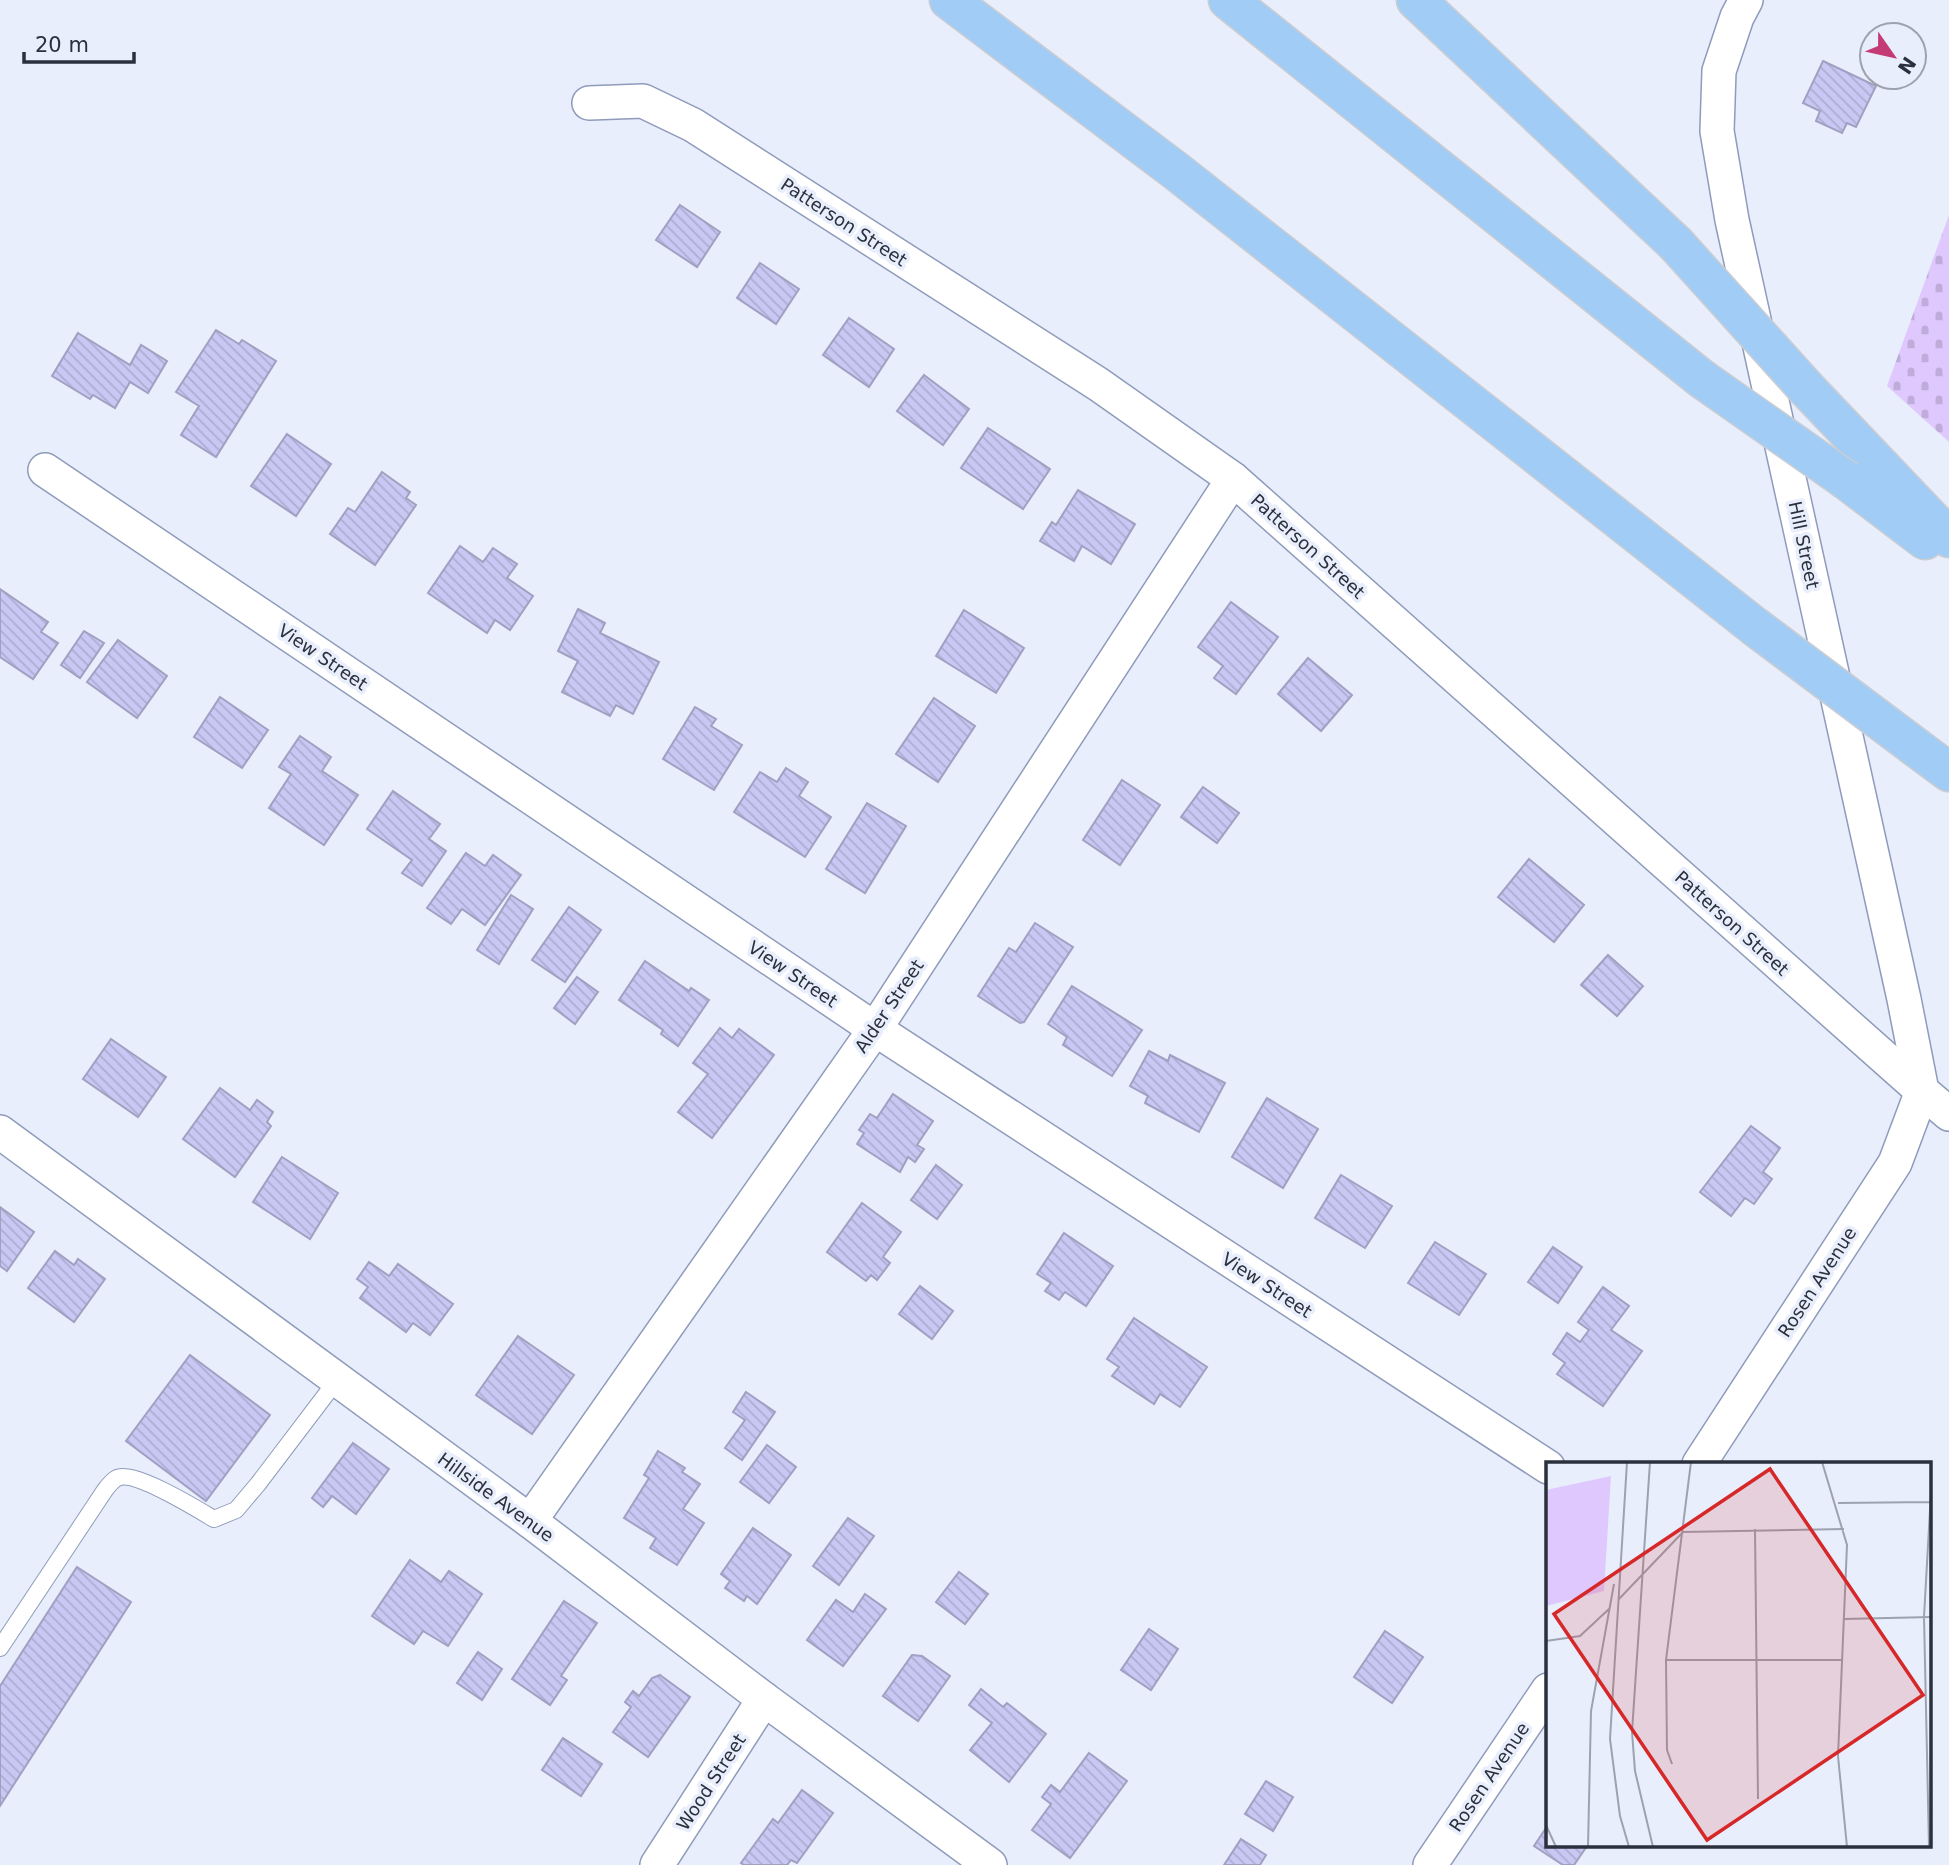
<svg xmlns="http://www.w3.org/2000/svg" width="1949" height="1865" viewBox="0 0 1949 1865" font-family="'DejaVu Sans',sans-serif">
<defs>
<pattern id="cemetery-stones" width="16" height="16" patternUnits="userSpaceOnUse" patternTransform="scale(1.75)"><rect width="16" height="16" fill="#dfc8fe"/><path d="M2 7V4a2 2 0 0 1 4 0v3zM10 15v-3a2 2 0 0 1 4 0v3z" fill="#c0acdb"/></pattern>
<pattern id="building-back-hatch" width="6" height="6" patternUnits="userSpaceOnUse" patternTransform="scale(1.75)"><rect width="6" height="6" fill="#c9c8f4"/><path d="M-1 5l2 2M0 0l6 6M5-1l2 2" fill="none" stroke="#adacd2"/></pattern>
</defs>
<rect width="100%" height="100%" fill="#e9eefc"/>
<polygon fill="url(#cemetery-stones)" points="1949,215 1949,442 1887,386"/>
<g fill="url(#building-back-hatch)" stroke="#a0a0c2" stroke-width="2">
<polygon points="1823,61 1876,86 1856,127 1847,123 1842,133 1816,121 1820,111 1803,103"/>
<polygon points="680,205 720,232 697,267 656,240"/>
<polygon points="760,263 799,289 776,324 737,298"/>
<polygon points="849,318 894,349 869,387 823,355"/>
<polygon points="216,330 239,344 242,340 276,361 216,457 181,435 199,406 176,392"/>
<polygon points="78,333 130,365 141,345 167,361 148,393 130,382 115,408 93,395 90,399 52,376"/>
<polygon points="924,375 969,409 943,445 897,411"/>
<polygon points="988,428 1050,469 1023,509 961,468"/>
<polygon points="287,434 331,464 296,516 251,486"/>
<polygon points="382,472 410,492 406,498 416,505 375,565 330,534 348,508 355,512"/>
<polygon points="1078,490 1135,524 1111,564 1082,546 1074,561 1040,541 1052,522 1056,525"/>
<polygon points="460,546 483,562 493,548 517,564 507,578 533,596 510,630 495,620 487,633 428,593"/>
<polygon points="0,589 48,622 41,632 58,643 33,679 0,657"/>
<polygon points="1231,602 1278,637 1236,694 1214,678 1223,666 1198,647"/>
<polygon points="578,609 605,623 600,633 659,662 633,714 616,705 610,716 562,692 578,661 558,651"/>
<polygon points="964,610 1024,648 996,693 936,656"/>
<polygon points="84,631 104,643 80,678 61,665"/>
<polygon points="118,640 167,676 137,718 87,682"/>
<polygon points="1308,658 1352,695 1321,731 1278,694"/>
<polygon points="220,697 268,730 242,768 194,737"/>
<polygon points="934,698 975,726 938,782 896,754"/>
<polygon points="695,707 716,719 711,726 742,745 714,790 663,759"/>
<polygon points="300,736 331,757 322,771 358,795 324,845 269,808 291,774 279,767"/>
<polygon points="786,768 808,782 799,796 831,817 805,857 734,812 760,772 777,782"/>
<polygon points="1122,780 1160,805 1120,865 1083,840"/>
<polygon points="1203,787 1239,813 1217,843 1181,817"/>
<polygon points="393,791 440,824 429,839 446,851 422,886 402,873 412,860 367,829"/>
<polygon points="867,803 906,826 865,893 826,869"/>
<polygon points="466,853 485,866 493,855 521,875 485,925 462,909 451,924 427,908"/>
<polygon points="1529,859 1584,905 1554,942 1498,897"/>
<polygon points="511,895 533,909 499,964 477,950"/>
<polygon points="569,907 601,930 565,982 532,960"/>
<polygon points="1035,923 1073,947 1024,1022 1020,1023 978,996 1009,948 1016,952"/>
<polygon points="1608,955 1643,986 1617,1016 1581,985"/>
<polygon points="645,961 689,991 691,988 709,1000 678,1046 661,1034 663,1030 619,1000"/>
<polygon points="577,977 598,992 575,1024 554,1008"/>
<polygon points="1072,986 1142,1030 1112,1076 1063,1045 1067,1037 1048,1024"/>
<polygon points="720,1028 732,1038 739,1029 774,1055 712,1138 678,1112 708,1074 693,1063"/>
<polygon points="111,1039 166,1077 138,1117 83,1079"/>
<polygon points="1149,1051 1168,1061 1170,1055 1225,1083 1199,1132 1145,1103 1148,1096 1130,1086"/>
<polygon points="220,1088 250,1110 257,1100 273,1112 267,1122 271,1126 235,1177 183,1139"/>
<polygon points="893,1094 933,1121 917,1145 924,1149 915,1162 908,1157 900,1172 857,1144 864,1133 859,1130 870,1114 877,1118"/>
<polygon points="1267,1098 1318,1129 1283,1188 1232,1157"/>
<polygon points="1751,1126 1780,1148 1763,1172 1772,1179 1754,1204 1745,1198 1731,1216 1700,1192"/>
<polygon points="282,1157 338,1193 310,1239 253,1202"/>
<polygon points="936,1165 962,1185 937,1219 911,1200"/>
<polygon points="1341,1175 1392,1206 1365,1248 1315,1218"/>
<polygon points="862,1203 901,1232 883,1257 890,1263 877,1280 871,1275 866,1281 827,1252"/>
<polygon points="0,1207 34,1232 7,1271 0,1266"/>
<polygon points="1064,1233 1113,1266 1086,1306 1065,1292 1059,1300 1045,1291 1051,1283 1037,1274"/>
<polygon points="1435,1242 1486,1274 1459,1315 1408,1283"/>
<polygon points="1553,1247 1582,1267 1558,1303 1528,1282"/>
<polygon points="55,1251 74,1265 78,1259 105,1279 74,1322 28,1288"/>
<polygon points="369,1262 389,1276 398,1264 453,1304 430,1335 413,1323 406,1332 360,1298 368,1287 357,1279"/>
<polygon points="920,1286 953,1311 932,1339 899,1314"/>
<polygon points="1603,1287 1629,1306 1611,1330 1642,1351 1603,1406 1557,1374 1565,1363 1553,1354 1567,1333 1580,1342 1589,1330 1578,1322"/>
<polygon points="1134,1318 1207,1367 1180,1407 1160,1394 1154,1404 1112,1376 1119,1367 1107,1359"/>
<polygon points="518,1336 574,1375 532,1434 476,1395"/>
<polygon points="190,1355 270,1415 206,1501 126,1441"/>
<polygon points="746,1392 775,1412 742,1460 725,1448 745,1420 733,1412"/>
<polygon points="353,1443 389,1469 356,1514 332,1496 323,1507 312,1498"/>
<polygon points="767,1445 796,1467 769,1503 740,1482"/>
<polygon points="658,1451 685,1468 682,1472 700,1484 683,1509 704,1523 677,1565 650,1548 656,1538 624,1518 649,1478 644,1475"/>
<polygon points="848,1518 874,1536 839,1585 813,1566"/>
<polygon points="753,1528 791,1555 757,1604 747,1596 744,1601 725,1588 730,1581 721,1574"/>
<polygon points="410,1560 441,1582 449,1571 482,1594 448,1646 423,1631 414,1644 372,1616"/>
<polygon points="77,1567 131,1602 0,1806 0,1686"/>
<polygon points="959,1572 988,1594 965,1624 936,1602"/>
<polygon points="865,1594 886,1609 843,1666 807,1640 836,1600 853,1612"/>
<polygon points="564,1601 597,1623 561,1676 567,1680 550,1705 512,1679"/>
<polygon points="1149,1629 1178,1649 1151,1690 1121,1670"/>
<polygon points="1385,1631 1423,1657 1392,1703 1354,1677"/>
<polygon points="478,1652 502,1669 482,1700 457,1683"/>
<polygon points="912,1655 922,1656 950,1676 918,1721 883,1696"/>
<polygon points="660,1675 690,1697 648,1757 613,1732 631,1707 625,1702 633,1691 639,1696 652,1678"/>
<polygon points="981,1689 1003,1707 1007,1703 1046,1734 1009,1782 970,1750 992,1723 969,1705"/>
<polygon points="563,1738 602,1764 581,1796 542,1770"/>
<polygon points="1089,1753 1127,1781 1070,1858 1032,1830 1051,1804 1042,1797 1051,1785 1060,1792"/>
<polygon points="1266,1781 1293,1797 1273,1831 1245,1814"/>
<polygon points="802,1790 833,1813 797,1863 791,1860 787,1865 744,1865 741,1863 773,1819 778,1823"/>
<polygon points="1548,1825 1548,1846 1587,1846 1574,1865 1563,1865 1534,1846"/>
<polygon points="1241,1839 1266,1855 1260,1865 1224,1865"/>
</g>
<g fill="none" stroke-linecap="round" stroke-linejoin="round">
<g stroke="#8e9bba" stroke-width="18">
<path id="service" d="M0,1648L105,1490C108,1486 113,1480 117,1478C134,1470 197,1509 214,1519L236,1510L258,1484L337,1380"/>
</g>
<g stroke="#8e9bba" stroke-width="36">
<g id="minor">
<polyline points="589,103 643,101 693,125 1098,384 1233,479 1922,1091 1949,1114"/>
<polyline points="45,470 875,1029 1548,1467"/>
<polyline points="0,1132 530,1521 764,1699 990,1865"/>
<polyline points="1699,1464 1895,1163 1922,1091 1904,999 1732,220 1717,131 1719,71 1737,17 1746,0"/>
<polyline points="530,1521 875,1029 1233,479"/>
<polyline points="657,1865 764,1699"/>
<polyline points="1430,1865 1548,1690"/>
</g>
</g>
<g stroke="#cccdd0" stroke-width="41">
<g id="motorway">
<polyline points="949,0 1176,171 1754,626"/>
<polyline points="1228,0 1702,379"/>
<polyline points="1416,0 1676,244"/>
<polyline points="1807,389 1949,538"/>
<polyline points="1846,480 1925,540"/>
<polyline points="1918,749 1949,772"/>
</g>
</g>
<use href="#service" stroke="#fff" stroke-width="16"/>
<use href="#minor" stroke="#fff" stroke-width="33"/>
<use href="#motorway" stroke="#a1ccf6" stroke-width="38"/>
<g stroke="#cccdd0" stroke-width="41" stroke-linecap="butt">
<g id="motorway-bridge">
<polyline points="1676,244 1807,389"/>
<polyline points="1702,379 1846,480"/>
<polyline points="1754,626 1918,749"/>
</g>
</g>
<use href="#motorway-bridge" stroke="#a1ccf6" stroke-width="38"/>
</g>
<g text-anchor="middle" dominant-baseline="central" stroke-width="7" stroke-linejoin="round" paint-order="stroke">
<g font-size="18" fill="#2a303c" stroke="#e9eefc">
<text transform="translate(844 222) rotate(33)">Patterson Street</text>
<text transform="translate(1804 545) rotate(78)">Hill Street</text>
<text transform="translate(1308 546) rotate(42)">Patterson Street</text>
<text transform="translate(323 657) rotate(34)">View Street</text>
<text transform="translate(1732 923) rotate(42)">Patterson Street</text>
<text transform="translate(793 974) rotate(34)">View Street</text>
<text transform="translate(889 1006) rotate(-56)">Alder Street</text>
<text transform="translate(1817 1282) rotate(-57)">Rosen Avenue</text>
<text transform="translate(1267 1285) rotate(33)">View Street</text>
<text transform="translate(496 1497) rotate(36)">Hillside Avenue</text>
<text transform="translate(1489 1777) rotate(-56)">Rosen Avenue</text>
<text transform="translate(711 1782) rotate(-57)">Wood Street</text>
</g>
</g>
<g transform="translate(1546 1462)">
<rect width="385" height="385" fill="#e9eefc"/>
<path d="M65,14L58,129L0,144V28Z" fill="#dfc8fe"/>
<path fill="none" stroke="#9da2af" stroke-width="2" d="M81,0L64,277L74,354L83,385M104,0L86,270L89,309L107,385M276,0L301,83L292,294L301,385M292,41L385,40M209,67L212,337M73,137L137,70L298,67M298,157L385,155M0,179L34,174L63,147M120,198H296M126,302L121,288L120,198L145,0M0,363L10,385M42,385L45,249L68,122M383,385L378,155L385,30"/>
<path fill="#d62828" fill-opacity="0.15" stroke="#d62828" stroke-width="3.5" d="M224,7L377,233L161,378L8,152Z"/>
<rect width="385" height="385" fill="none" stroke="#2a303c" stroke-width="3.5"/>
</g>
<g transform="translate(1893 56) rotate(124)"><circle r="33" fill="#e9eefc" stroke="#9da2af" stroke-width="2"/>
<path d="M0-5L12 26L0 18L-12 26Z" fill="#c43a75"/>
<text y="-10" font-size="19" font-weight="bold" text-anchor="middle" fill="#2a303c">N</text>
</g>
<path d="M24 52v10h110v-10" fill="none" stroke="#2a303c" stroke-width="3.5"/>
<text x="35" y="52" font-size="21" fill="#2a303c" stroke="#e9eefc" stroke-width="5" paint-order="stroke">20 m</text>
</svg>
